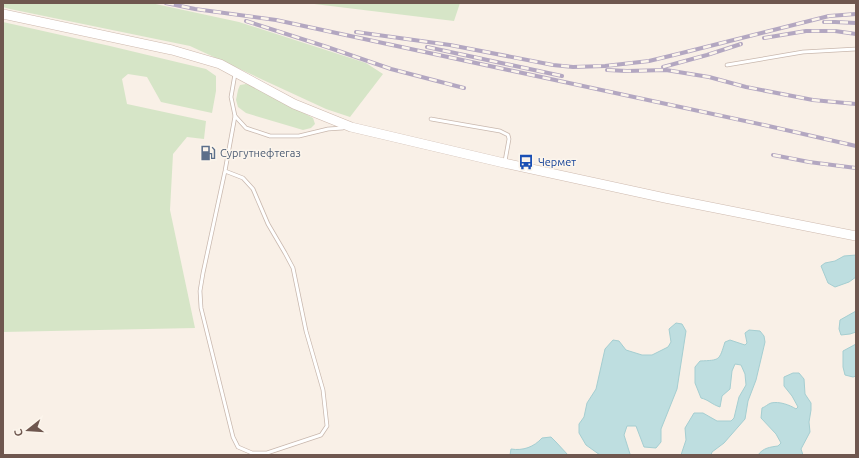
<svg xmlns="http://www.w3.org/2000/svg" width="859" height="458" viewBox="0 0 859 458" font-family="Ubuntu,sans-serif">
<rect width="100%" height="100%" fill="#f9f0e7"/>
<g fill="#d6e5c7">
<polygon points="3,3 151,3 239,22 366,63 383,74 350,117 326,109 190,46 10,9 3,7"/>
<polygon points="306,3 460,3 454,21"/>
<polygon points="3,22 110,46 206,69 216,76 216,91 212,113 161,102 147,77 128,74 122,79 127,104 206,121 204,139 187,137 173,154 170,210 195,328 3,332"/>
<polygon points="246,84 260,89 313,118 315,124 311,128 303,130 246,113 238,107 236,100 238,90 240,85"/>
</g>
<g fill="#bedee0" stroke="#a5ced1">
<polygon points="856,255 856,277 849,282 835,287 828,283 821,266 825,263 835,261 844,256"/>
<polygon points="856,311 856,332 850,334 841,335 839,329 840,320"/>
<polygon points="676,323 682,324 686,331 677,389 661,429 661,442 656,448 644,447 636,426 627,426 624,435 630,454 629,455 600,455 586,445 579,433 579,424 584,417 587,403 596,389 605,349 613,340 619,341 626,350 642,355 652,355 668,347 671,342 669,329"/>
<path d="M749,330L760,331L764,336L765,342L756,380L748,401L745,419L724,443L712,452L711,455H681L686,440L685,428L694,413H703L717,421H731L734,418L739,397L746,385L745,374L741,365L735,364L732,371L730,389L722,396L720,407C711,404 709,400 701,398L695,383V367L700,361C720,360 719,361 725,342L730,340L745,345L747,343L745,333Z"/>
<polygon points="856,344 856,376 853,377 845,375 843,367 843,351"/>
<path d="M793,373H799L804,379L805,394L811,403V410L809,422L810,432L801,449L803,455H758C763,448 770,447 778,446L781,443L776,434L761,418L762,408C765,407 768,404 771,403C779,401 790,405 796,409L798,407L792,396L784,386V377Z"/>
<path d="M551,437L556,442L568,455H510L511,449C523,451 534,447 542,438Z"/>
</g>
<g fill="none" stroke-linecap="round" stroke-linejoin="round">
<g stroke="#c9b8ae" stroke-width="4.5">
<g id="lane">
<polyline points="727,65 803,52 856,49"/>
<polyline points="235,74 231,97 235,116 246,128 270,136 299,136 328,129 343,128"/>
<polyline points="431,119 500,131 508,135 509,139 505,161"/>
<polyline points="225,171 243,178 253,189 268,224 285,253 293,268 306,331 323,390 327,426 321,435 267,453 252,453 238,447 233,437 201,308 200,291 203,273 225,171 235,116"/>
</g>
</g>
<g stroke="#cebaaf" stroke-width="10">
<polyline id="secondary" points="3,14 172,50 220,64 294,104 351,127 504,163 665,198 856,236"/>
</g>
<use href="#lane" stroke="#fff" stroke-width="3"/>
<use href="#secondary" stroke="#fff" stroke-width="9"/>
<g stroke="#b3a7c1" stroke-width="4">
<g id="rail">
<polyline points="166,3 195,9 276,20 764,125 856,146"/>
<polyline points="246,21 327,47 391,69 464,88"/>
<polyline points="824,22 835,22 856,23"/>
<polyline points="356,32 450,45 553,65 573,67 605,66 649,61 678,54 829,16 856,14"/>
<polyline points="764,38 806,31 835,31 856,34"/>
<polyline points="427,47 562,76"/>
<polyline points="663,67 707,55 741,44"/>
<polyline points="607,70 627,71 666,70 709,77 746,87 813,100 856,104"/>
<polyline points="773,155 809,162 856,168"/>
</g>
</g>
<use href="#rail" stroke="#fcf5ec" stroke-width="2.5" stroke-dasharray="8" stroke-linecap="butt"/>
</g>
<defs>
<g id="fuel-bare" transform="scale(1.2)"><path d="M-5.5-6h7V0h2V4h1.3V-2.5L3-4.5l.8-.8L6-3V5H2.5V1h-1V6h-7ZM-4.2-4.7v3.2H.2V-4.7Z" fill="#5c6f8a" stroke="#fcf5ec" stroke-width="2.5" paint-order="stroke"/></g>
<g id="bus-bare" transform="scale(1.2)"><path d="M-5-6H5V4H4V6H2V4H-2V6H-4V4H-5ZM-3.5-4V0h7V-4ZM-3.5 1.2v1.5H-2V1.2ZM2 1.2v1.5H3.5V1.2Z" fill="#1a4fb4" stroke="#fcf5ec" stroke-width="2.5" paint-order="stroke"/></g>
</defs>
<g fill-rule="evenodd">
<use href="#fuel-bare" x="208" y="153"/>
<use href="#bus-bare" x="526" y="162"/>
</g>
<g text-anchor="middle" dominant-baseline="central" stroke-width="3" stroke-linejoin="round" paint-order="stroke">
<g font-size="11" fill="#4e5e75" stroke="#fcf5ec" text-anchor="start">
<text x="220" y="153">Сургутнефтегаз</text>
</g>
<g font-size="11" fill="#164399" stroke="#fcf5ec" text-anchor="start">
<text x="538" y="162">Чермет</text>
</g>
</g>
<rect width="859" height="458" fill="none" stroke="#6f574f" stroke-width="8"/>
<g transform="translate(28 430) rotate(253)" stroke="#fcf5ec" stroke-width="3" paint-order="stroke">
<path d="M0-3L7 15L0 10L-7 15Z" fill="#6f574f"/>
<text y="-6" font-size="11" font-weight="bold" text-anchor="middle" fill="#6f574f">С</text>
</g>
</svg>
